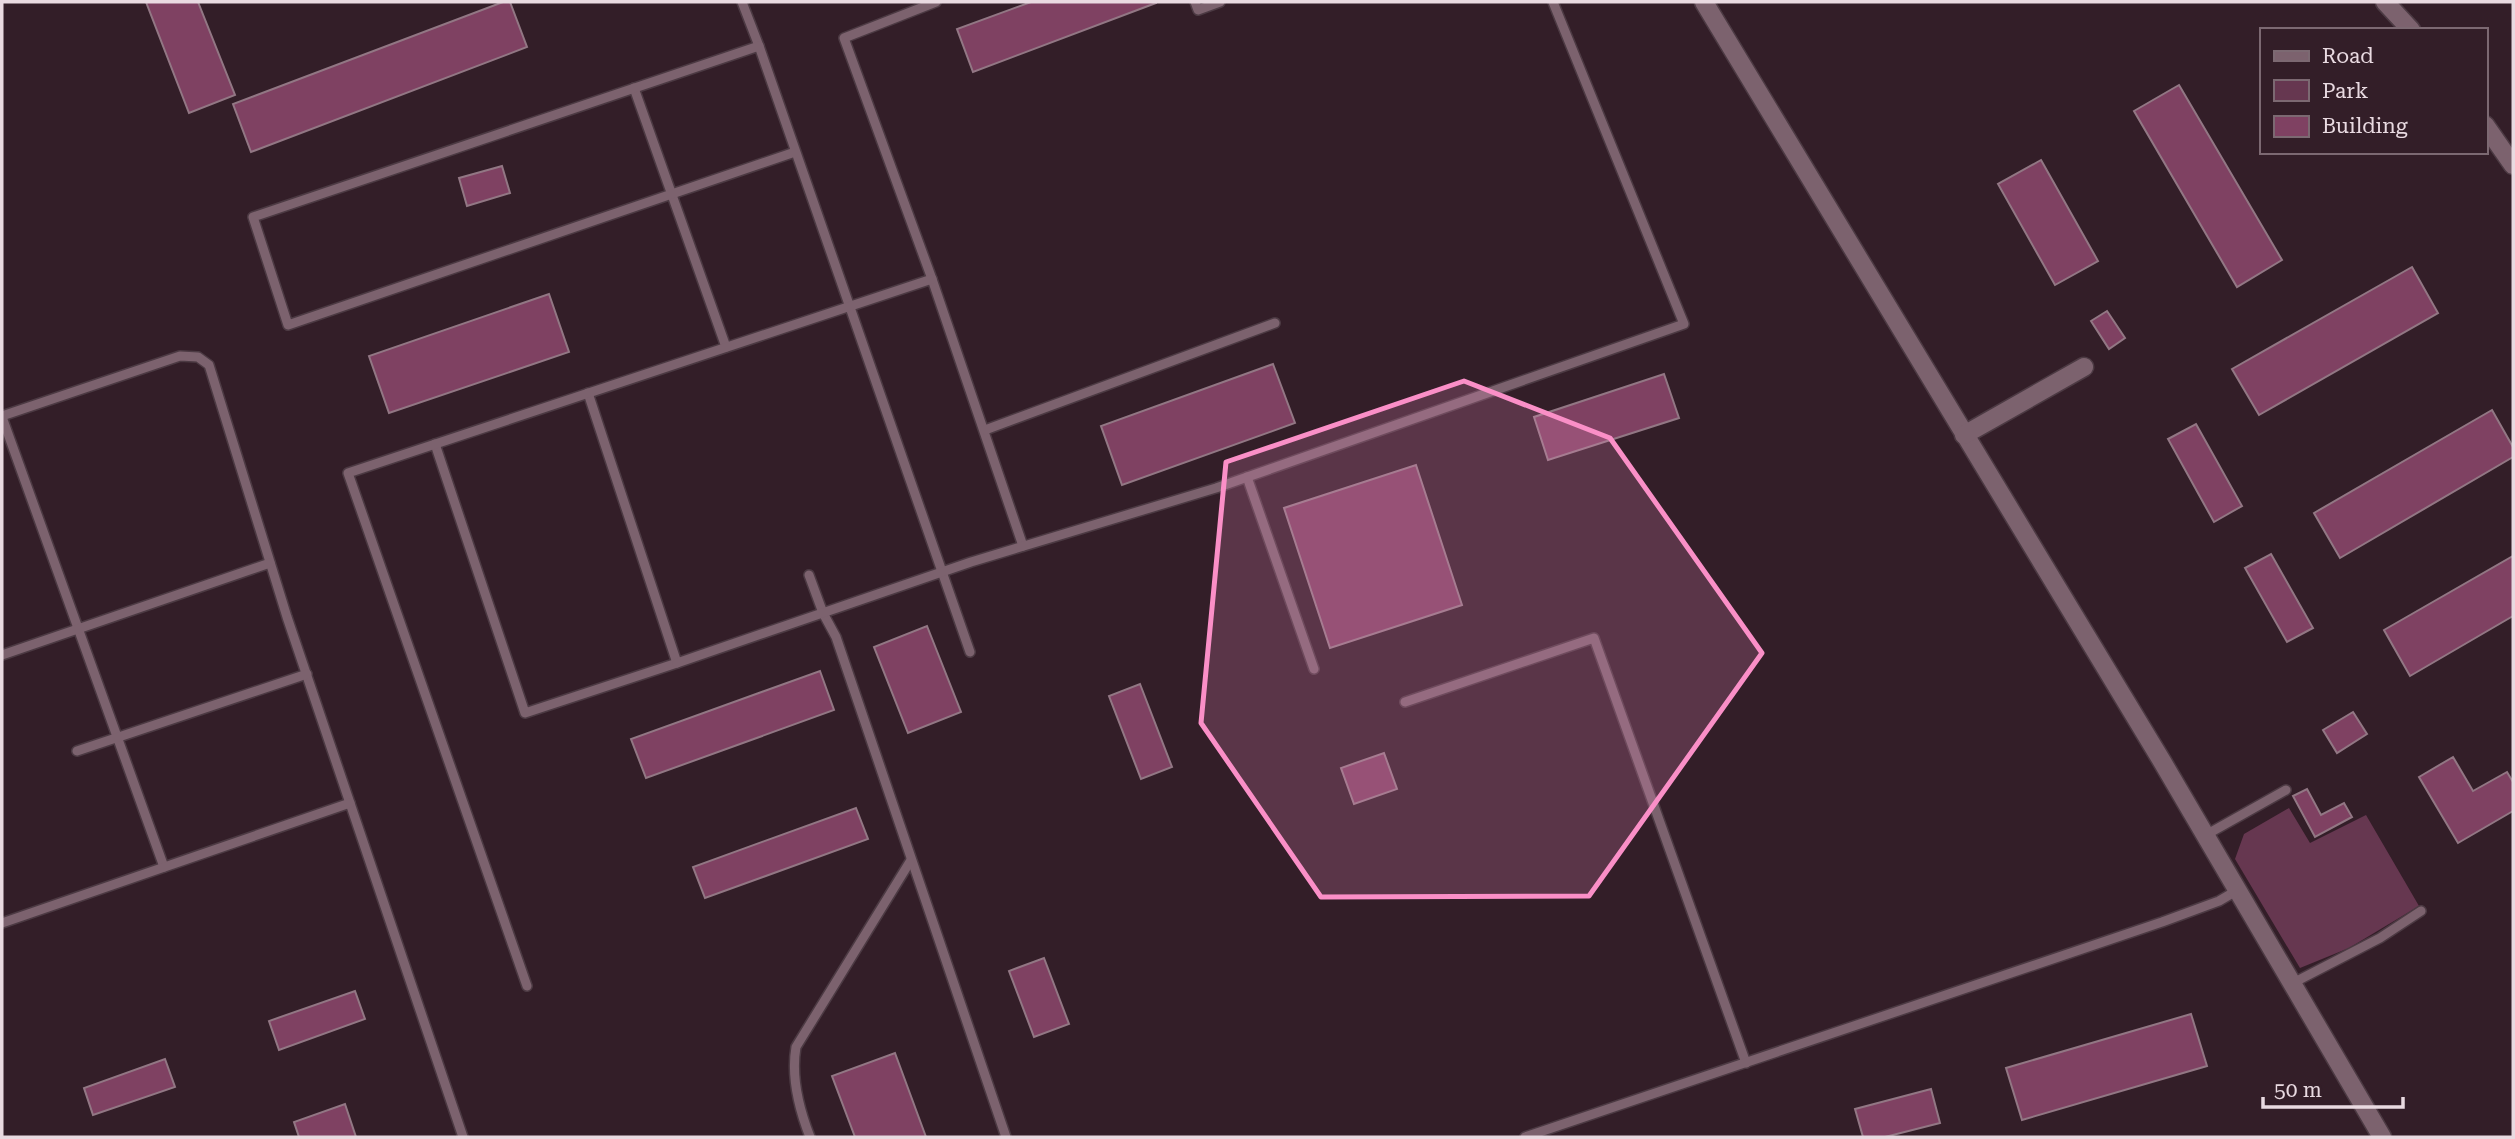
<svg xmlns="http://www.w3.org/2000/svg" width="2515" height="1139" viewBox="0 0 2515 1139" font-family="'Roboto Serif',serif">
<rect width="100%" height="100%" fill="#331e28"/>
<polygon fill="#663750" points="2289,808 2310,843 2366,815 2419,906 2349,948 2300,968 2235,859 2244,834"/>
<g fill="#7f4162" stroke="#927784" stroke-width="2">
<polygon points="146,2 198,2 235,95 189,113"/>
<polygon points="503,2 510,2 527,47 251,152 233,104"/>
<polygon points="1031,2 1156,2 1156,3 973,72 957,29"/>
<polygon points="2179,85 2282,260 2237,287 2134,111"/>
<polygon points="2041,160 2098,261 2055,285 1998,184"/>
<polygon points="502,166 510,193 467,206 459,178"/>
<polygon points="2412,267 2438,313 2259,415 2232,369"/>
<polygon points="549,294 569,352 389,413 369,356"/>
<polygon points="2107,311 2125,338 2109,349 2091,321"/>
<polygon points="1273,364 1295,423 1122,485 1101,426"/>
<polygon points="1664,374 1679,418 1548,460 1534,417"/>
<polygon points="2492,410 2513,447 2513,457 2340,558 2314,513"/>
<polygon points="2196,424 2242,506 2214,522 2168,439"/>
<polygon points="1416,465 1462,605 1330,648 1284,508"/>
<polygon points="2271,554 2313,628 2287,642 2245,568"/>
<polygon points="2513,556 2513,616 2410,676 2384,630"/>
<polygon points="927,626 961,712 908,733 874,647"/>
<polygon points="820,671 834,710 646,778 631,739"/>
<polygon points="1140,684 1172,767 1141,779 1109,696"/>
<polygon points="2353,712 2367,734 2337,753 2323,730"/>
<polygon points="1384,753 1397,789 1354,804 1341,768"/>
<polygon points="2453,757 2473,791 2507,772 2513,782 2513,811 2458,843 2419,777"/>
<polygon points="2307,789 2321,815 2344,803 2352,817 2315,837 2293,796"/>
<polygon points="856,808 868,839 705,898 693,867"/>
<polygon points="1044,958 1069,1024 1034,1037 1009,971"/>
<polygon points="355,991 365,1019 279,1050 269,1021"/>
<polygon points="2191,1014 2207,1066 2022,1120 2006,1068"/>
<polygon points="895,1053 926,1137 855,1137 832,1076"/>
<polygon points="165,1059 175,1087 93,1115 84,1088"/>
<polygon points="1931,1089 1940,1123 1885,1137 1863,1137 1855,1109"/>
<polygon points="345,1104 356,1137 299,1137 294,1122"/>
</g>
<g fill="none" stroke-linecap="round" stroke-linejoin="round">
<g stroke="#4c3a43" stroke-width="12">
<g id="lane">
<polyline points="742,2 759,46"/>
<polyline points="936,2 844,38 932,279 1023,546"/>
<polyline points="1195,2 1198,10 1220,2"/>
<polyline points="634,88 726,347"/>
<polyline points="795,152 288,325 253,217 759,46 970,652"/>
<polyline points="2,416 180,356 198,357 209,365 287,617 463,1137"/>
<polyline points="2,417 164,867"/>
<polyline points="985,430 1275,323"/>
<polyline points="435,444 525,713 677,663 588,393"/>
<polyline points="1247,477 1314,669"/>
<polyline points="809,575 823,613 836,637 1006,1137"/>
<polyline points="2,655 270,563"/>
<polyline points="677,663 971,562 1216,488 1684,324 1553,2"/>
<polyline points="1405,702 1594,638 1746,1063"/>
<polyline points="77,751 307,674"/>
<polyline points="2204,836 2286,790"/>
<polyline points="2,923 350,803"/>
<polyline points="2291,984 2380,938 2421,911"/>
<polyline points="527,986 348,473 932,279"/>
<path d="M810,1137C799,1109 791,1076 796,1047L911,860"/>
<polyline points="1525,1137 2162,922 2219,901 2236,891"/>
</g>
</g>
<g stroke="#4c3a43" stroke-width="21">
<g id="street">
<polyline points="1704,2 2163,763 2382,1137"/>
<polyline points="2385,2 2411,30"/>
<polyline points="2485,125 2513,165"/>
<polyline points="1964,435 2084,367"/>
</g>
</g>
<use href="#lane" stroke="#7c626e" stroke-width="9"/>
<use href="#street" stroke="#7c626e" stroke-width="18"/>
</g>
<path fill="#fa8fc7" fill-opacity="0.2" stroke="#fa8fc7" stroke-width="5" stroke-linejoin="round" d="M1464,381L1610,438L1762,653L1589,896L1321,897L1201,723L1226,462Z"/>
<rect width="2515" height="1139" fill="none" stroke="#e9dae1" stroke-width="7"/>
<rect x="2260" y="28" width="228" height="126" fill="#331e28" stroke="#7c6972" stroke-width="2"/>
<rect x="2274" y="51" width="35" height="10" fill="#7c626e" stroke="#7c6972" stroke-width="2"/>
<text x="2322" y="63" font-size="21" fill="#e9dae1">Road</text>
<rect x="2274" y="80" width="35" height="21" fill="#663750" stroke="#7c6972" stroke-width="2"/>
<text x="2322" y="98" font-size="21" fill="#e9dae1">Park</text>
<rect x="2274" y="116" width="35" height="21" fill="#7f4162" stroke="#7c6972" stroke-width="2"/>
<text x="2322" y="133" font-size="21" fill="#e9dae1">Building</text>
<path d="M2263 1097v10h140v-10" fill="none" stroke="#e9dae1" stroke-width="3.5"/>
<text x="2274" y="1097" font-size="21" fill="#e9dae1" stroke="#331e28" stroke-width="5" paint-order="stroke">50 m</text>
</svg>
